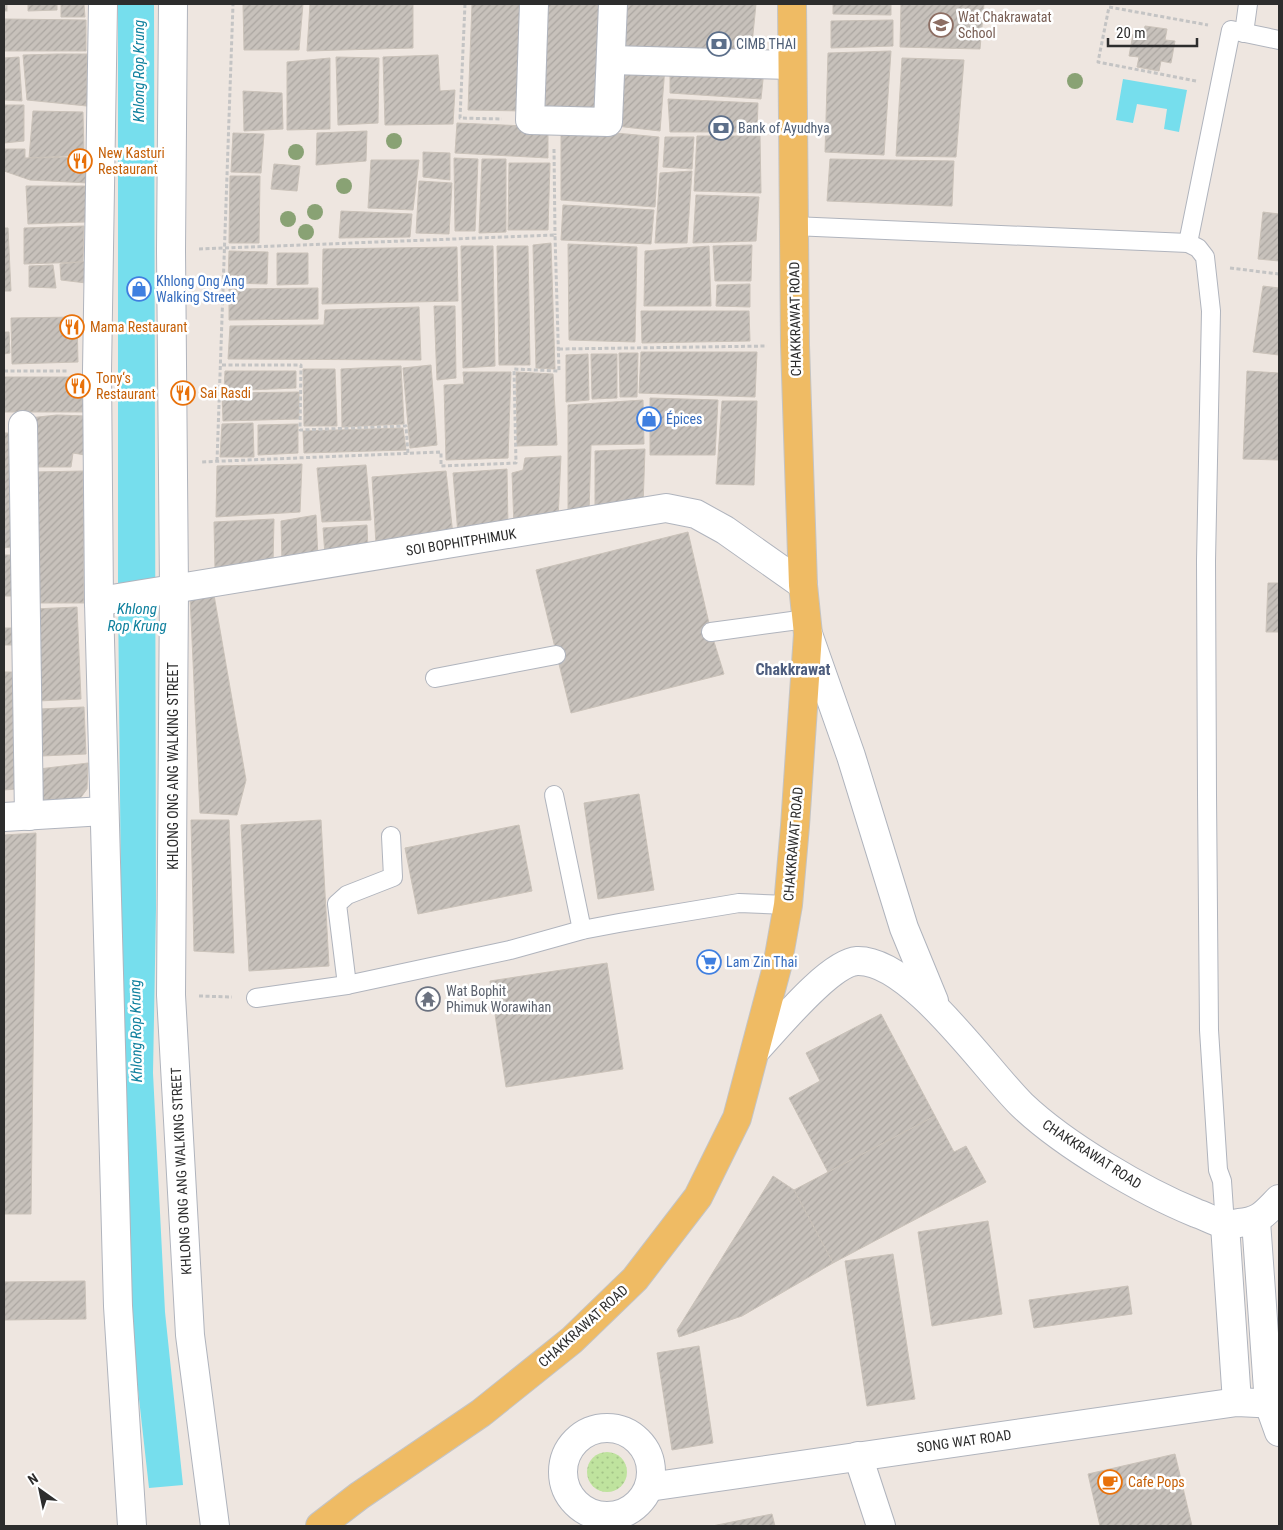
<svg xmlns="http://www.w3.org/2000/svg" width="1283" height="1530" viewBox="0 0 1283 1530" font-family="'Roboto Condensed',sans-serif">
<defs>
<pattern id="grass-dots" width="8" height="8" patternUnits="userSpaceOnUse" patternTransform="scale(1.25)"><rect width="8" height="8" fill="#bfe39e"/><path d="M2 2h.1M6 6h.1" fill="none" stroke="#a4c388" stroke-width="1.8" stroke-linecap="round"/></pattern>
<pattern id="building-hatch" width="6" height="6" patternUnits="userSpaceOnUse" patternTransform="scale(1.25)"><rect width="6" height="6" fill="#c7c1bb"/><path d="M-1 1l2-2M0 6l6-6M5 7l2-2" fill="none" stroke="#aba6a1"/></pattern>
</defs>
<rect width="100%" height="100%" fill="#eee6e0"/>
<circle fill="url(#grass-dots)" cx="607" cy="1472" r="20"/>
<g fill="#76deed">
<polygon points="118,4 154,4 156,908 153,1073 165,1312 183,1485 149,1488 133,1345 119,1055 121,896 118,591"/>
<polygon points="1123,79 1187,90 1179,132 1164,129 1167,109 1137,104 1133,123 1116,120"/>
</g>
<g fill="url(#building-hatch)" stroke="#cac2b9">
<rect x="4" y="4" width="3" height="7"/>
<polygon points="28,4 57,4 57,10 28,11"/>
<polygon points="61,4 84,4 85,17 61,17"/>
<polygon points="243,4 303,4 299,50 244,50"/>
<polygon points="310,4 413,4 413,48 307,51"/>
<polygon points="472,4 527,4 523,111 468,110"/>
<polygon points="541,4 603,4 600,115 535,112"/>
<polygon points="621,4 756,4 751,54 619,48"/>
<polygon points="833,4 891,4 891,15 833,14"/>
<polygon points="901,4 984,4 980,49 900,47"/>
<polygon points="4,19 86,20 86,51 4,51"/>
<polygon points="893,20 893,46 831,48 831,21"/>
<polygon points="1145,26 1167,29 1165,40 1175,41 1171,63 1161,61 1159,71 1137,67 1139,57 1129,56 1133,34 1143,36"/>
<polygon points="891,51 884,155 825,152 828,53"/>
<polygon points="57,54 87,54 87,106 27,100 23,55"/>
<polygon points="438,55 440,91 455,90 453,124 385,125 383,57"/>
<polygon points="19,57 22,101 4,100 4,58"/>
<polygon points="336,57 379,58 378,123 338,125"/>
<polygon points="330,58 330,129 287,130 287,62"/>
<polygon points="902,58 964,60 956,157 896,156"/>
<polygon points="619,67 665,67 660,131 616,126"/>
<polygon points="670,67 764,70 761,99 670,93"/>
<polygon points="243,91 282,93 283,129 244,131"/>
<polygon points="668,99 758,103 757,132 670,132"/>
<polygon points="4,105 24,105 24,141 4,143"/>
<polygon points="33,111 83,112 84,155 29,158"/>
<polygon points="457,123 548,127 548,158 455,153"/>
<polygon points="561,128 659,137 655,207 561,200"/>
<polygon points="367,131 366,161 316,165 317,133"/>
<polygon points="233,133 264,134 261,173 231,172"/>
<polygon points="697,136 760,136 761,193 694,191"/>
<polygon points="665,137 694,137 692,169 663,167"/>
<polygon points="4,149 25,149 25,158 87,157 89,183 30,180 4,171"/>
<polygon points="423,152 450,153 450,180 423,177"/>
<polygon points="454,158 478,159 475,231 455,231"/>
<polygon points="482,159 506,159 506,232 479,233"/>
<polygon points="830,159 954,161 952,206 827,201"/>
<polygon points="371,160 419,160 413,210 368,208"/>
<polygon points="509,163 550,163 548,230 508,230"/>
<polygon points="274,164 300,166 297,191 271,189"/>
<polygon points="692,171 687,243 655,243 660,173"/>
<polygon points="230,176 260,176 259,243 229,243"/>
<polygon points="419,181 452,183 449,234 416,233"/>
<polygon points="26,186 88,186 85,222 28,224"/>
<polygon points="696,195 759,197 756,241 693,243"/>
<polygon points="563,205 654,210 651,244 561,240"/>
<polygon points="341,211 412,214 410,237 339,238"/>
<polygon points="1263,212 1279,214 1279,261 1258,259"/>
<polygon points="84,226 83,262 24,264 24,228"/>
<polygon points="4,228 8,228 11,291 4,291"/>
<polygon points="551,243 555,369 536,368 533,245"/>
<polygon points="568,244 637,247 635,342 569,340"/>
<polygon points="752,245 751,281 715,281 713,246"/>
<polygon points="461,246 493,246 495,366 463,368"/>
<polygon points="497,246 528,246 530,365 499,365"/>
<polygon points="709,246 711,306 644,306 645,251"/>
<polygon points="457,247 458,301 322,304 323,249"/>
<polygon points="229,251 268,252 267,284 228,283"/>
<polygon points="277,253 308,253 308,284 277,285"/>
<polygon points="89,261 86,283 61,280 60,264"/>
<polygon points="53,265 56,288 29,287 29,266"/>
<polygon points="750,284 750,307 716,306 717,285"/>
<polygon points="1263,286 1279,288 1279,355 1253,352"/>
<polygon points="318,288 318,319 229,320 229,289"/>
<polygon points="434,306 455,306 456,378 437,380"/>
<polygon points="419,307 421,360 228,359 230,326 324,325 325,310"/>
<polygon points="641,311 749,311 750,341 642,343"/>
<polygon points="77,317 78,362 12,364 11,318"/>
<polygon points="4,332 9,332 10,353 4,354"/>
<polygon points="641,352 757,352 755,397 639,393"/>
<polygon points="619,353 638,353 637,397 620,397"/>
<polygon points="588,354 589,400 566,402 566,355"/>
<polygon points="591,354 617,354 617,398 592,399"/>
<polygon points="431,365 437,445 410,448 403,368"/>
<polygon points="401,366 404,424 342,427 341,369"/>
<polygon points="303,369 335,369 337,426 304,426"/>
<polygon points="225,371 296,371 296,388 224,391"/>
<polygon points="1247,371 1279,373 1279,460 1243,459"/>
<polygon points="463,372 511,372 508,458 446,460 444,385 464,384"/>
<polygon points="516,372 553,374 557,445 517,446"/>
<rect x="4" y="377" width="81" height="35"/>
<polygon points="299,392 299,419 223,421 222,393"/>
<polygon points="650,398 718,400 715,455 650,455"/>
<polygon points="643,400 644,444 591,445 589,514 568,516 568,405"/>
<polygon points="722,401 757,401 754,485 716,484"/>
<polygon points="57,415 86,416 85,455 73,453 71,467 32,467 29,418"/>
<polygon points="253,423 254,457 220,457 222,424"/>
<polygon points="298,424 298,453 258,455 258,425"/>
<polygon points="403,428 406,450 304,453 303,431"/>
<polygon points="4,433 13,433 17,546 4,548"/>
<polygon points="645,449 643,506 595,511 595,451"/>
<polygon points="561,456 558,519 514,526 512,473 523,470 525,458"/>
<polygon points="302,464 300,512 216,517 217,466"/>
<polygon points="366,465 371,520 322,522 317,468"/>
<polygon points="507,469 508,527 458,534 453,473"/>
<polygon points="83,471 84,603 36,603 35,472"/>
<polygon points="446,471 453,535 376,545 372,477"/>
<polygon points="316,515 318,558 282,563 281,521"/>
<polygon points="274,519 273,564 215,570 214,522"/>
<polygon points="367,525 368,551 325,555 323,528"/>
<polygon points="688,532 711,632 724,674 571,713 536,570"/>
<polygon points="4,555 17,555 18,596 4,596"/>
<polygon points="1268,583 1279,583 1279,632 1266,632"/>
<polygon points="214,595 246,780 237,815 200,813 190,596"/>
<polygon points="77,607 81,699 38,701 34,609"/>
<rect x="4" y="628" width="15" height="17"/>
<polygon points="4,672 14,672 18,789 4,790"/>
<polygon points="84,707 86,754 42,756 40,709"/>
<polygon points="88,763 87,789 79,800 41,806 39,769"/>
<polygon points="639,794 654,890 598,899 584,803"/>
<polygon points="191,820 229,820 234,953 194,951"/>
<polygon points="321,820 329,966 249,971 241,825"/>
<polygon points="519,825 532,891 418,914 405,848"/>
<polygon points="36,833 31,1214 4,1214 4,835"/>
<polygon points="607,963 623,1069 506,1087 490,981"/>
<polygon points="881,1014 935,1116 828,1172 789,1098 820,1081 806,1053"/>
<polygon points="935,1116 954,1152 966,1146 986,1182 833,1263 794,1190"/>
<polygon points="773,1176 794,1190 833,1263 742,1316 679,1337 677,1330"/>
<polygon points="988,1221 1002,1314 932,1326 918,1232"/>
<polygon points="893,1254 915,1399 867,1406 845,1261"/>
<polygon points="85,1281 86,1319 4,1320 4,1282"/>
<polygon points="1128,1286 1132,1314 1034,1328 1029,1300"/>
<polygon points="699,1346 713,1443 672,1450 657,1353"/>
<polygon points="1175,1454 1192,1526 1100,1526 1088,1474"/>
<polygon points="772,1514 775,1526 712,1526"/>
</g>
<g fill="none" stroke-linecap="round" stroke-linejoin="round">
<g stroke="#b0b4bd" stroke-width="20">
<g id="lane">
<polyline points="1244,33 1248,4"/>
<polyline points="793,226 1188,243 1198,248 1205,257 1211,311 1206,561 1207,794 1209,1030 1218,1170 1222,1181 1225,1225"/>
<polyline points="1188,243 1231,30 1279,40"/>
<polyline points="711,632 806,619"/>
<polyline points="435,678 556,655"/>
<polyline points="554,795 582,930"/>
<polyline points="347,985 337,904 347,895 393,877 391,836"/>
<polyline points="256,998 347,985 510,950 582,930 619,923 739,903 788,905"/>
</g>
</g>
<g stroke="#b0b4bd" stroke-width="30">
<g id="street">
<polyline points="103,4 97,371 99,603 118,1306 132,1526"/>
<polyline points="173,4 171,250 174,589 171,995 190,1335 215,1526"/>
<polyline points="534,4 530,120 608,122 613,4"/>
<polyline points="611,60 792,65"/>
<polyline points="23,425 29,816"/>
<polyline points="99,603 112,599 666,508 696,514 725,530 803,585"/>
<polyline points="808,634 851,756 904,928 934,1001"/>
<polyline points="4,817 104,811"/>
<path d="M756,1050C776,1029 829,963 857,961C911,959 986,1070 1022,1105C1064,1145 1142,1191 1196,1213C1205,1216 1215,1222 1224,1224C1228,1225 1234,1224 1239,1223C1260,1221 1264,1214 1279,1199"/>
<polyline points="1256,1221 1269,1404 1279,1432"/>
<polyline points="1225,1225 1237,1402"/>
<circle cx="607" cy="1472" r="44"/>
<polyline points="858,1456 881,1526"/>
<polyline points="649,1487 1237,1402 1279,1404"/>
</g>
</g>
<g stroke="#c4c4c4" stroke-width="30">
<polyline id="primary" points="320,1526 359,1496 481,1413 572,1340 635,1279 698,1197 737,1118 777,967 788,905 795,826 808,634 803,585 795,345 792,4"/>
</g>
<g stroke="#c4c4c4" stroke-width="3" stroke-dasharray="4 2.5" stroke-linecap="butt">
<polyline points="465,4 460,118 502,119"/>
<polyline points="1196,81 1098,62 1109,7 1208,25"/>
<polyline points="554,149 555,235"/>
<polyline points="199,249 555,235 559,371 514,369 516,463 441,466 441,452 200,462"/>
<polyline points="1230,268 1279,274"/>
<polyline points="559,349 767,346"/>
<polyline points="222,365 301,365 300,430 406,426 408,454"/>
<polyline points="4,371 68,371"/>
<polyline points="217,461 233,4"/>
<polyline points="199,996 232,997"/>
</g>
<use href="#lane" stroke="#fff" stroke-width="18"/>
<use href="#street" stroke="#fff" stroke-width="28"/>
<use href="#primary" stroke="#efbb64" stroke-width="28"/>
</g>
<g fill="#89a274">
<circle cx="1075" cy="81" r="8"/>
<circle cx="394" cy="141" r="8"/>
<circle cx="296" cy="152" r="8"/>
<circle cx="344" cy="186" r="8"/>
<circle cx="315" cy="212" r="8"/>
<circle cx="288" cy="219" r="8"/>
<circle cx="306" cy="232" r="8"/>
</g>
<defs>
<g id="school-ring" transform="scale(1.25)"><circle r="9.5" fill="#fff" stroke="#8d6e63" stroke-width="1.5"/><path d="M0-5L7-2L0 1L-7-2ZM-4 1L0 2.5L4 1V4Q0 6-4 4Z" fill="#8d6e63"/></g>
<g id="bank-ring" transform="scale(1.25)"><circle r="9.5" fill="#fff" stroke="#5c6f8a" stroke-width="1.5"/><path d="M-6-4H6V4H-6ZM0-2.3a2.3 2.3 0 1 0 0 4.6a2.3 2.3 0 1 0 0-4.6Z" fill="#5c6f8a"/></g>
<g id="restaurant-ring" transform="scale(1.25)"><circle r="9.5" fill="#fff" stroke="#e8710a" stroke-width="1.5"/><path d="M-5-6h1v4h1v-4h1v4h1v-4h1v5L-1.5 .5V6h-2V.5L-5-1ZM5-6V6H3V1.5H1.5Q1.5-4 5-6Z" fill="#e8710a"/></g>
<g id="shop-ring" transform="scale(1.25)"><circle r="9.5" fill="#fff" stroke="#3f7fe0" stroke-width="1.5"/><path d="M-5-2.5h2.3a2.7 3.5 0 0 1 5.4 0H5L5.5 6h-11ZM-1.5-2.5h3a1.5 2.3 0 0 0-3 0Z" fill="#3f7fe0"/></g>
<g id="supermarket-ring" transform="scale(1.25)"><circle r="9.5" fill="#fff" stroke="#3f7fe0" stroke-width="1.5"/><path d="M-6-5.5h2.5l.6 2H6L4.5 2H-2.5L-4.4-4H-6ZM-1.5 3.2a1.3 1.3 0 1 0 .1 0ZM3 3.2a1.3 1.3 0 1 0 .1 0Z" fill="#3f7fe0"/></g>
<g id="temple-ring" transform="scale(1.25)"><circle r="9.5" fill="#fff" stroke="#6b7280" stroke-width="1.5"/><path d="M0-6L5-2H3V0L6.5 2.5H4V6H1.5V3h-3V6H-4V2.5H-6.5L-3 0V-2H-5Z" fill="#6b7280"/></g>
<g id="cafe-ring" transform="scale(1.25)"><circle r="9.5" fill="#fff" stroke="#e8710a" stroke-width="1.5"/><path d="M-5.5-4.5H6V0H3Q3 3.5 0 3.5H-2.5Q-5.5 3.5-5.5 0ZM3-3.2v2h1.7v-2ZM-6 4.5H4V6H-6Z" fill="#e8710a"/></g>
</defs>
<g fill-rule="evenodd">
<use href="#school-ring" x="941" y="25"/>
<use href="#bank-ring" x="719" y="44"/>
<use href="#bank-ring" x="721" y="128"/>
<use href="#restaurant-ring" x="80" y="161"/>
<use href="#shop-ring" x="139" y="289"/>
<use href="#restaurant-ring" x="72" y="327"/>
<use href="#restaurant-ring" x="78" y="386"/>
<use href="#restaurant-ring" x="183" y="393"/>
<use href="#shop-ring" x="649" y="419"/>
<use href="#supermarket-ring" x="709" y="962"/>
<use href="#temple-ring" x="428" y="999"/>
<use href="#cafe-ring" x="1110" y="1482"/>
</g>
<g text-anchor="middle" dominant-baseline="central" stroke-width="5" stroke-linejoin="round" paint-order="stroke">
<g font-size="14" fill="#785e54" stroke="#fff" text-anchor="start">
<text x="958" y="17">Wat Chakrawatat<tspan x="958" dy="16">School</tspan></text>
</g>
<g font-size="14" fill="#4e5e75" stroke="#fff" text-anchor="start">
<text x="736" y="44">CIMB THAI</text>
<text x="738" y="128">Bank of Ayudhya</text>
</g>
<g font-size="14" fill="#c56008" stroke="#fff" text-anchor="start">
<text x="98" y="153">New Kasturi<tspan x="98" dy="16">Restaurant</tspan></text>
<text x="90" y="327">Mama Restaurant</text>
<text x="96" y="378">Tony‘s<tspan x="96" dy="16">Restaurant</tspan></text>
<text x="200" y="393">Sai Rasdi</text>
<text x="1128" y="1482">Cafe Pops</text>
</g>
<g font-size="14" fill="#366cbe" stroke="#fff" text-anchor="start">
<text x="156" y="281">Khlong Ong Ang<tspan x="156" dy="16">Walking Street</tspan></text>
<text x="666" y="419">Épices</text>
<text x="726" y="962">Lam Zin Thai</text>
</g>
<g font-size="14" fill="#2d2d2d" stroke="#fff">
<text transform="translate(795 319) rotate(-91)">CHAKKRAWAT ROAD</text>
<text transform="translate(461 542) rotate(-9)">SOI BOPHITPHIMUK</text>
<text transform="translate(173 766) rotate(-90)">KHLONG ONG ANG WALKING STREET</text>
<text transform="translate(793 844) rotate(-85)">CHAKKRAWAT ROAD</text>
<text transform="translate(1092 1154) rotate(33)">CHAKKRAWAT ROAD</text>
<text transform="translate(181 1171) rotate(-93)">KHLONG ONG ANG WALKING STREET</text>
<text transform="translate(583 1326) rotate(-42)">CHAKKRAWAT ROAD</text>
<text transform="translate(964 1441) rotate(-8)">SONG WAT ROAD</text>
</g>
<g font-size="14" fill="#5b616d" stroke="#fff" text-anchor="start">
<text x="446" y="991">Wat Bophit<tspan x="446" dy="16">Phimuk Worawihan</tspan></text>
</g>
<g font-size="15" font-style="italic" fill="#10819e" stroke="#fff">
<text transform="translate(139 71) rotate(-90)">Khlong Rop Krung</text>
<text x="137" y="609">Khlong<tspan x="137" dy="17">Rop Krung</tspan></text>
<text transform="translate(136 1031) rotate(-91)">Khlong Rop Krung</text>
</g>
<g font-size="16" font-weight="bold" fill="#4d5d7e" stroke="#fff">
<text x="793" y="669">Chakkrawat</text>
</g>
</g>
<rect width="1283" height="1530" fill="none" stroke="#2d2d2d" stroke-width="10"/>
<g transform="translate(40 1490) rotate(327)" stroke="#ffffff" stroke-width="4" paint-order="stroke">
<path d="M0-4L9 19L0 12L-9 19Z" fill="#2d2d2d"/>
<text y="-8" font-size="14" font-weight="bold" text-anchor="middle" fill="#2d2d2d">N</text>
</g>
<path d="M1108 38v8h89v-8" fill="none" stroke="#2d2d2d" stroke-width="2.5"/>
<text x="1116" y="38" font-size="15" fill="#2d2d2d" stroke="#ffffff" stroke-width="4" paint-order="stroke">20 m</text>
</svg>
